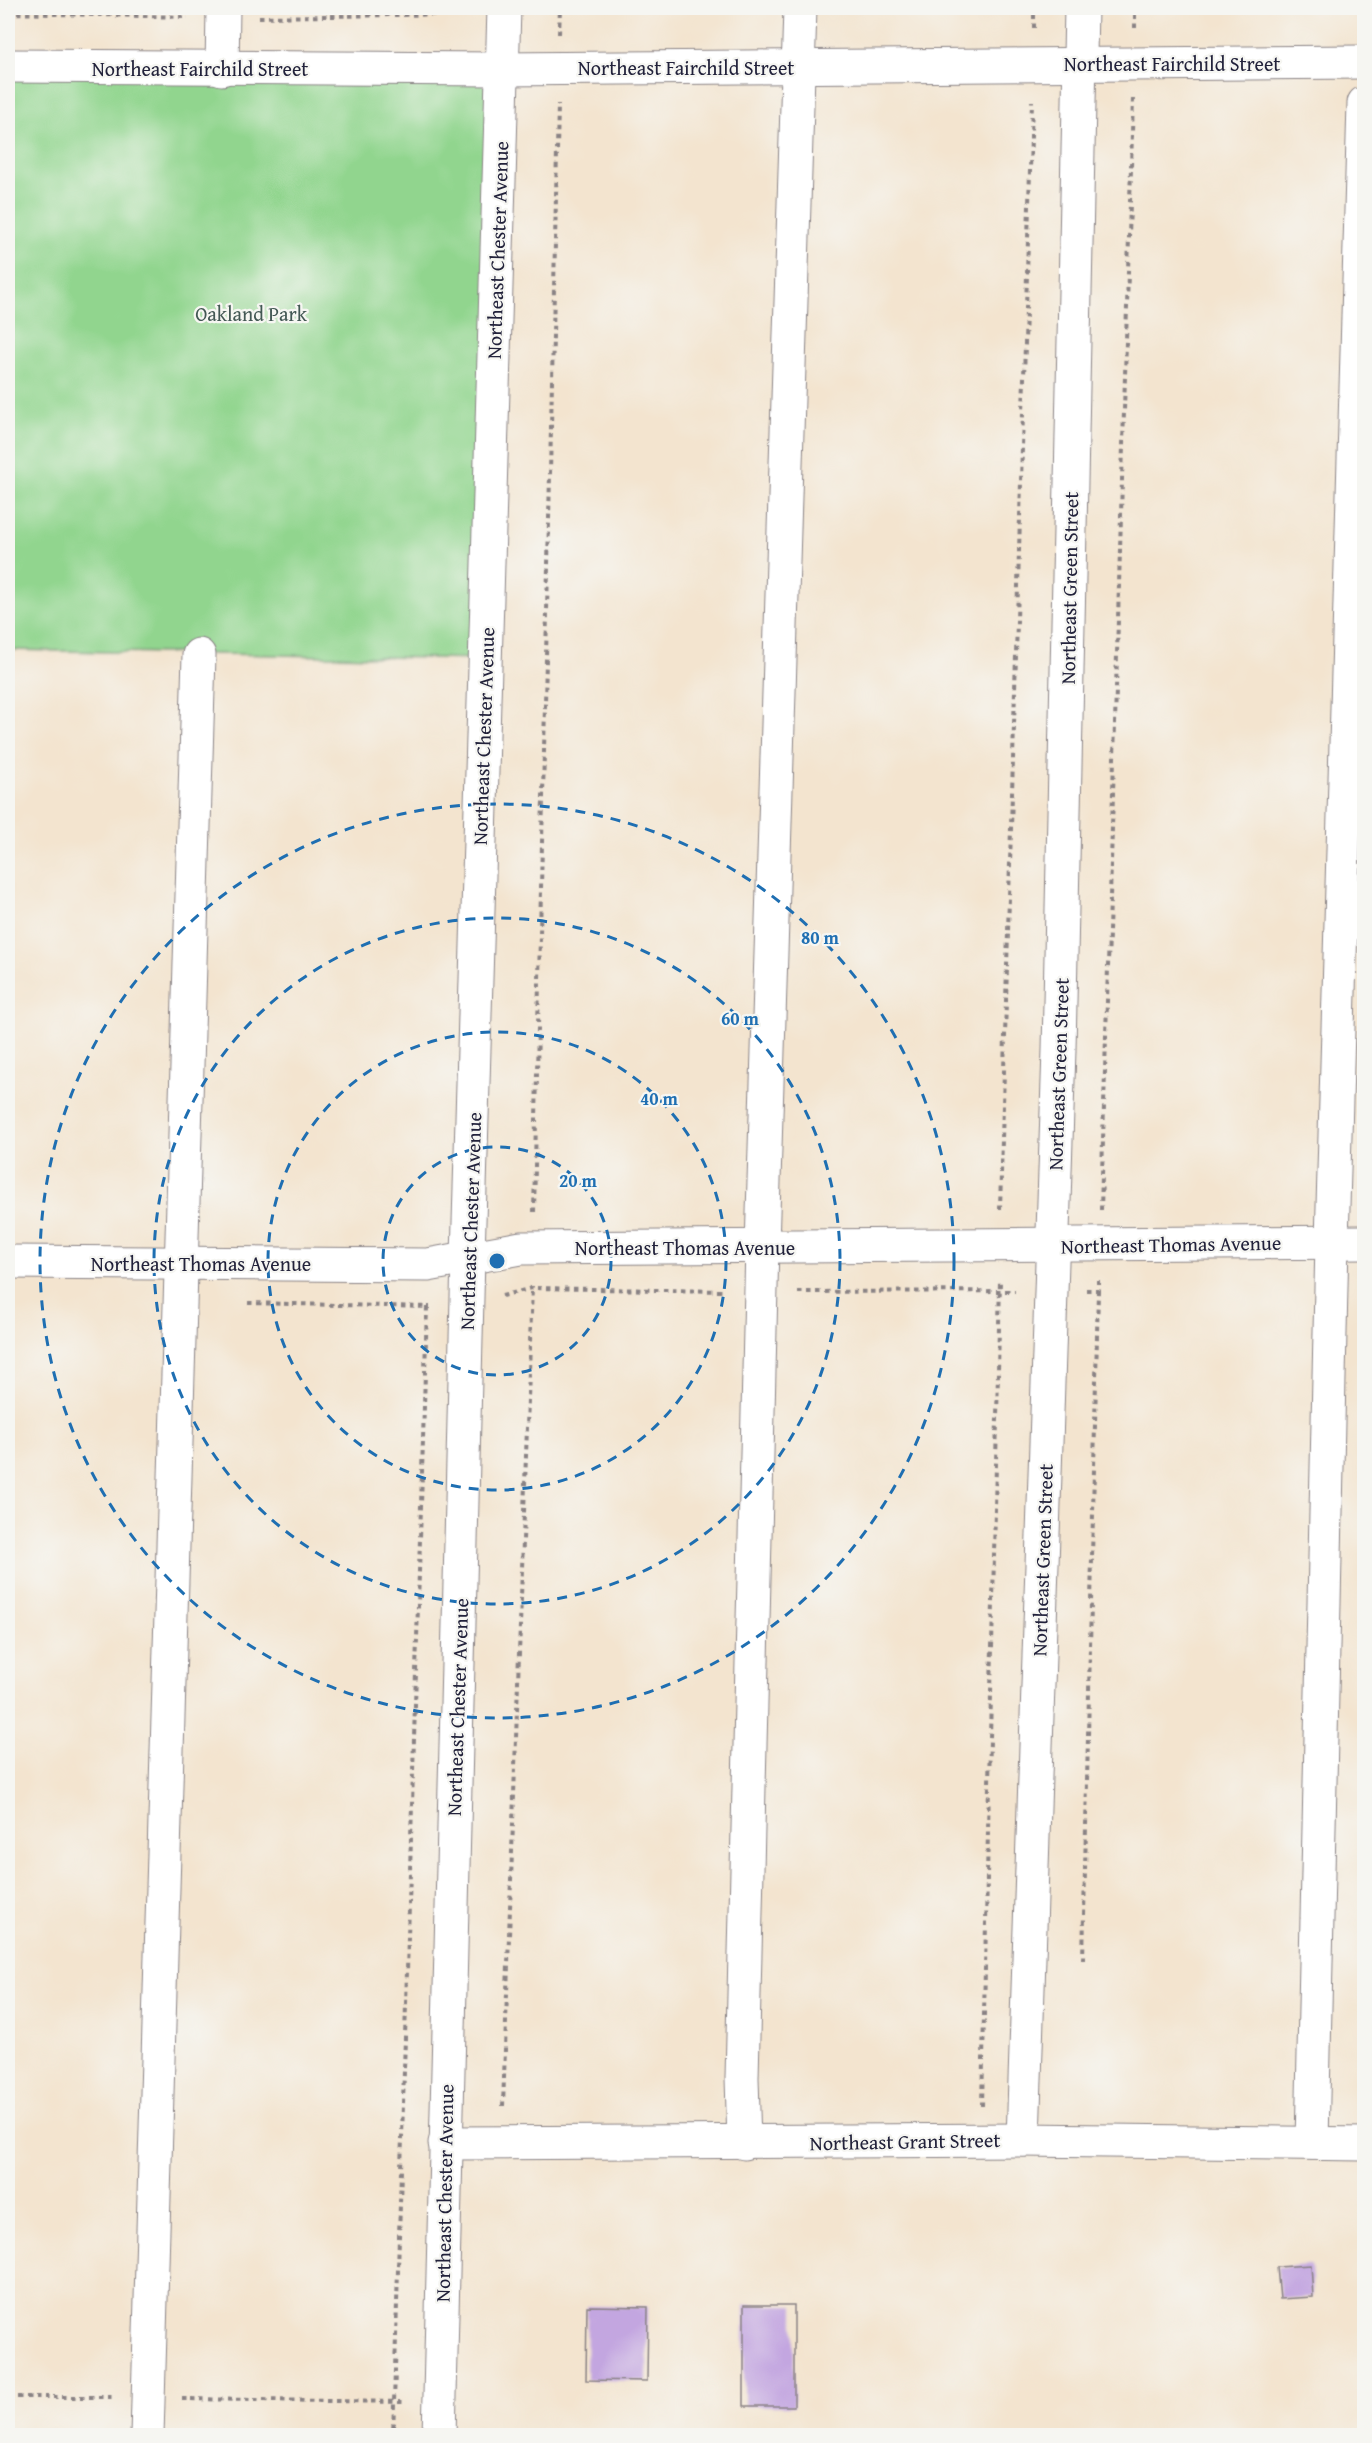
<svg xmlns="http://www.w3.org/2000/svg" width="1372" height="2443" viewBox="0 0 1372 2443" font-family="'Gentium Book Plus',serif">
<rect width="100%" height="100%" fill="#f6f6f2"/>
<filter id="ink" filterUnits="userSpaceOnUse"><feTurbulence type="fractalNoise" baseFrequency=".0167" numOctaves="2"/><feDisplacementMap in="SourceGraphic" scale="12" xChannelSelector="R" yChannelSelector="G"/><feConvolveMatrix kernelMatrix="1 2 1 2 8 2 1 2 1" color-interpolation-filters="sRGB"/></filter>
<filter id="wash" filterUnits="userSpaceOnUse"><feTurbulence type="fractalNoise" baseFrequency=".008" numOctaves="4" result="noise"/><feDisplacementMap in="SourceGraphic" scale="24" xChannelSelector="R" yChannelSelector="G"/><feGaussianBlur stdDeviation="1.35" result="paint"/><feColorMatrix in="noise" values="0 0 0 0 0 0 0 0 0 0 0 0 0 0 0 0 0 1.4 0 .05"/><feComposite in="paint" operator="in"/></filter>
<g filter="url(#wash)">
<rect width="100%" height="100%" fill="#f3e4cf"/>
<polygon fill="#91d58e" stroke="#5a7c64" stroke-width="1.5" points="8,66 502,69 485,659 8,650"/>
<g id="blocks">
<g fill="#c3a6e0">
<polygon points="1311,2265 1313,2297 1280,2299 1277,2267"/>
<rect x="744" y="2305" width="50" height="101"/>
<polygon points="587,2306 648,2307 647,2381 586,2380"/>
</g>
</g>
</g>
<g filter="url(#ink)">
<use href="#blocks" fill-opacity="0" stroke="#8a8385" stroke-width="1.5"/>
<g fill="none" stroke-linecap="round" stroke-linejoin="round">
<g stroke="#8a8385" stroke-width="35">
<g id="minor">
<polyline points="8,66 502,69 1364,62"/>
<polyline points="222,69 223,8"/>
<polyline points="8,1262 428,1265 521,1248 1364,1242"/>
<polyline points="1023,2140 1059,1050 1081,8"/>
<polyline points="445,2143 1023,2140 1364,2144"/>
<polyline points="744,2143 742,2078 762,1246 800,8"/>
<polyline points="1312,2143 1332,1242 1364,103"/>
<polyline points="147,2436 199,655"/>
<polyline points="439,2436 468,1257 504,8"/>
</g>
</g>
<g stroke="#8a8385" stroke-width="4" stroke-dasharray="4.5 4.5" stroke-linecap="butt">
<polyline points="8,13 188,17"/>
<polyline points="259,17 467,14"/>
<polyline points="1034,28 1034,8"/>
<polyline points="1135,28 1135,8"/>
<polyline points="559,34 560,8"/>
<polyline points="1000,1209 1032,101"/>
<polyline points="1101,1210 1133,98"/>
<polyline points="534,1212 558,104"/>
<polyline points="1086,1290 1098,1290 1098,1280"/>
<polyline points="798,1292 1015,1291"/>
<polyline points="502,1296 532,1288 724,1291"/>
<polyline points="248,1303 430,1307"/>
<polyline points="1083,1960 1098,1290"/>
<polyline points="503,2106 532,1286"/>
<polyline points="982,2106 1000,1280"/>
<polyline points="8,2397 112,2397"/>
<polyline points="182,2399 406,2402"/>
<polyline points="393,2436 427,1306"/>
</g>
<use href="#minor" stroke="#fff" stroke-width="33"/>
</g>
</g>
<g fill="none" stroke="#1f6fb2" stroke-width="3" stroke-dasharray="10 8">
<circle cx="497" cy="1261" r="114"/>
<circle cx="497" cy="1261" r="229"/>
<circle cx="497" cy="1261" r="343"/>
<circle cx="497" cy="1261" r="457"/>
</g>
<g text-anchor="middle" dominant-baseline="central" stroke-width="4.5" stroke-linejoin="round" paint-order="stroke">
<g font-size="20" fill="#22223b" stroke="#f6f6f2">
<text x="1172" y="63">Northeast Fairchild Street</text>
<text x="686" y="67">Northeast Fairchild Street</text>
<text x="200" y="68">Northeast Fairchild Street</text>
<text transform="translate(497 250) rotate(-88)">Northeast Chester Avenue</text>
<text transform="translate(1069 588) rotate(-89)">Northeast Green Street</text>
<text transform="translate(483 736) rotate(-88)">Northeast Chester Avenue</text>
<text transform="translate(1058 1074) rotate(-88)">Northeast Green Street</text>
<text transform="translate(470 1221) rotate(-88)">Northeast Chester Avenue</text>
<text transform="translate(1171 1244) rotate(-1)">Northeast Thomas Avenue</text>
<text x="685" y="1247">Northeast Thomas Avenue</text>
<text x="201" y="1263">Northeast Thomas Avenue</text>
<text transform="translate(1042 1560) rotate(-88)">Northeast Green Street</text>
<text transform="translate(457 1707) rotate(-88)">Northeast Chester Avenue</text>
<text transform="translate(905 2141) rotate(-1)">Northeast Grant Street</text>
<text transform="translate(444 2193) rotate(-89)">Northeast Chester Avenue</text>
</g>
<g font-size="20" fill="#435854" stroke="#f6f6f2">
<text x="251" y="313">Oakland Park</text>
</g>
</g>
<circle cx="497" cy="1261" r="9" fill="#1f6fb2" stroke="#f6f6f2" stroke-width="3"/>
<g font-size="18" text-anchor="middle" font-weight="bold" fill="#1f6fb2" stroke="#f6f6f2" stroke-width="4.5" stroke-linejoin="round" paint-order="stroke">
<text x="820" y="944">80 m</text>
<text x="740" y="1025">60 m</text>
<text x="659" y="1105">40 m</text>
<text x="578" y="1187">20 m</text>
</g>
<rect width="1372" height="2443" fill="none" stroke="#f6f6f2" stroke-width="30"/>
</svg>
